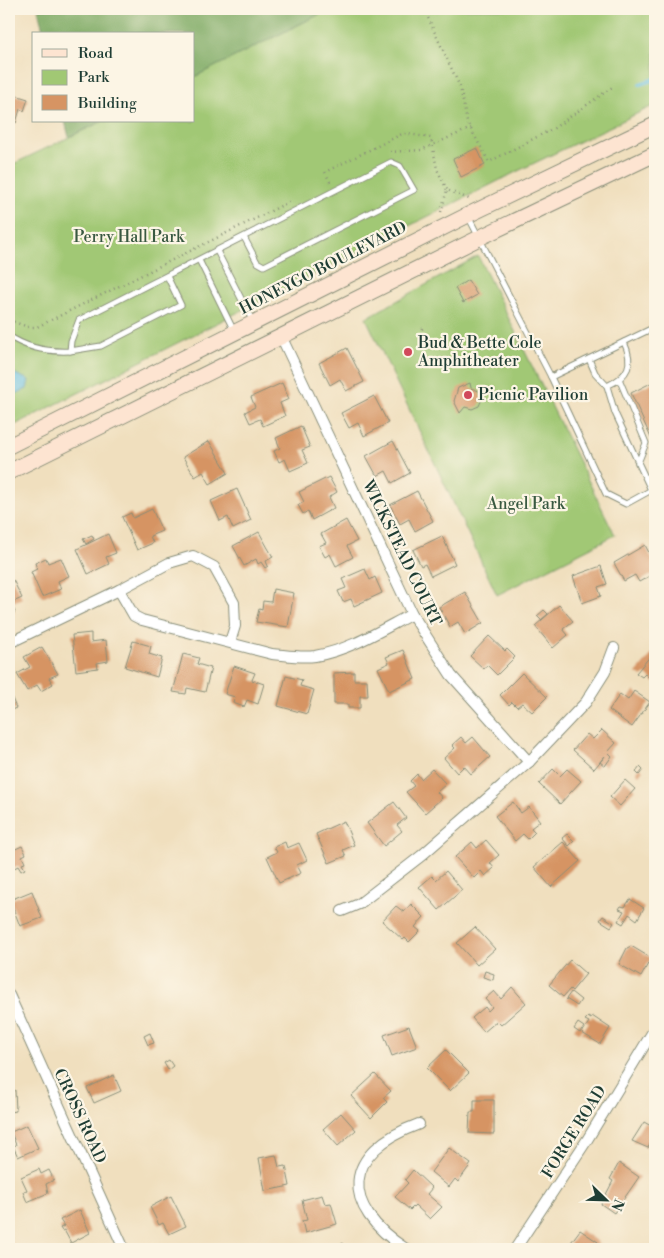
<svg xmlns="http://www.w3.org/2000/svg" width="664" height="1258" viewBox="0 0 664 1258" font-family="'Libre Bodoni',serif">
<rect width="100%" height="100%" fill="#fcf5e5"/>
<filter id="ink" filterUnits="userSpaceOnUse"><feTurbulence type="fractalNoise" baseFrequency=".02" numOctaves="2"/><feDisplacementMap in="SourceGraphic" scale="10" xChannelSelector="R" yChannelSelector="G"/><feConvolveMatrix kernelMatrix="1 2 1 2 8 2 1 2 1" color-interpolation-filters="sRGB"/></filter>
<filter id="wash" filterUnits="userSpaceOnUse"><feTurbulence type="fractalNoise" baseFrequency=".0096" numOctaves="4" result="noise"/><feDisplacementMap in="SourceGraphic" scale="20" xChannelSelector="R" yChannelSelector="G"/><feGaussianBlur stdDeviation="1.12" result="paint"/><feColorMatrix in="noise" values="0 0 0 0 0 0 0 0 0 0 0 0 0 0 0 0 0 1.4 0 .05"/><feComposite in="paint" operator="in"/></filter>
<g filter="url(#wash)">
<rect width="100%" height="100%" fill="#f0dfbe"/>
<g fill="#a1c874" stroke="#608254">
<polygon points="330,9 655,9 655,105 518,171 9,428 9,166 103,121 194,121 194,77"/>
<polygon points="478,256 615,535 497,595 366,318"/>
</g>
<g fill="#80ac66" stroke="#50744d">
<polygon points="38,9 330,9 194,77 194,34 44,34"/>
<polygon points="65,121 103,121 69,137"/>
</g>
<polygon fill="#63bee1" stroke="#417e8a" points="9,371 29,380 27,389 9,397"/>
<g fill="none" stroke-linecap="round" stroke-linejoin="round">
<polyline stroke="#63bee1" stroke-width="4" points="640,84 655,79"/>
</g>
<g id="blocks">
<g fill="#d69463">
<polygon points="9,93 28,99 24,111 20,109 16,123 9,121"/>
<polygon points="477,148 485,165 461,177 453,159"/>
<polygon points="468,280 477,295 463,303 455,288"/>
<polygon points="347,348 364,382 346,391 340,379 330,385 319,363"/>
<polygon points="655,381 655,447 631,393"/>
<polygon points="282,383 289,399 280,403 285,416 263,426 260,419 250,423 245,412 255,407 251,397"/>
<polygon points="470,383 471,388 479,391 482,399 479,406 472,409 465,407 460,413 454,401 458,388"/>
<polygon points="374,396 388,423 364,436 358,423 349,428 341,413"/>
<polygon points="301,426 310,447 302,450 308,463 290,471 285,459 279,462 274,451 280,448 276,438"/>
<polygon points="209,441 228,473 210,484 203,472 195,477 183,457"/>
<polygon points="393,441 410,473 392,483 386,471 377,476 366,456"/>
<polygon points="329,477 337,492 329,497 334,508 312,520 308,511 303,514 298,505 304,502 299,492"/>
<polygon points="237,489 251,520 233,529 228,517 220,521 211,501"/>
<polygon points="417,491 433,521 415,531 409,519 400,524 390,505"/>
<polygon points="152,509 162,531 150,536 153,543 137,550 122,517 131,513 133,518"/>
<polygon points="346,520 357,541 347,546 353,557 336,566 330,554 325,557 319,546 326,543 321,534"/>
<polygon points="259,532 273,557 266,561 268,566 265,568 261,562 258,564 256,559 244,566 233,546"/>
<polygon points="108,534 116,553 106,557 109,564 88,574 77,549"/>
<polygon points="92,535 94,539 86,544 83,539"/>
<polygon points="442,536 455,564 431,576 425,564 421,566 413,550"/>
<polygon points="645,545 655,564 655,573 639,582 635,575 624,581 614,563"/>
<polygon points="46,558 48,563 61,558 69,576 58,581 61,589 42,597 31,572 37,569 35,563"/>
<polygon points="601,566 607,584 598,587 601,596 582,603 573,576"/>
<polygon points="365,569 370,580 375,577 382,593 354,606 351,599 343,602 338,591 346,588 342,579"/>
<polygon points="13,580 22,598 11,603 15,612 9,615 9,582"/>
<polygon points="273,589 294,593 288,627 256,622 259,609 262,610 263,601 271,602"/>
<polygon points="465,592 483,623 465,634 458,622 450,627 439,607"/>
<polygon points="559,605 573,621 563,629 568,635 553,648 535,626"/>
<polygon points="544,610 548,614 541,620 537,616"/>
<polygon points="91,633 91,642 106,640 108,661 97,663 98,668 76,671 72,635"/>
<polygon points="489,636 505,651 507,649 515,657 497,675 487,665 484,669 470,656"/>
<polygon points="133,641 151,646 149,654 162,658 157,677 125,667"/>
<polygon points="42,647 58,674 49,678 53,684 41,691 37,685 27,691 17,674 30,667 24,657"/>
<polygon points="403,650 415,679 389,691 378,668 389,663 386,657"/>
<polygon points="653,653 655,655 655,683 645,674 642,677 636,673"/>
<polygon points="183,654 199,658 197,664 211,668 205,692 187,688 186,694 173,692"/>
<polygon points="234,666 255,673 252,680 264,684 258,704 247,700 244,707 233,703 235,697 225,694"/>
<polygon points="354,672 354,680 367,680 368,696 360,696 360,708 348,708 348,704 334,704 334,673"/>
<polygon points="522,673 547,697 532,712 522,703 517,707 512,702 509,705 500,695"/>
<polygon points="286,676 302,680 300,686 314,690 307,714 278,706"/>
<polygon points="9,691 16,708 9,711"/>
<polygon points="634,691 650,702 632,727 609,710 620,694 628,700"/>
<polygon points="602,730 616,743 608,752 612,756 605,766 600,762 605,756 594,769 573,750 587,734 593,739"/>
<polygon points="461,737 466,743 473,737 490,757 471,774 464,766 457,773 444,758 455,748 452,745"/>
<polygon points="640,767 643,770 639,775 636,772"/>
<polygon points="432,769 446,784 437,792 442,798 425,813 406,792 414,786 410,781 417,774 421,779"/>
<polygon points="553,769 560,776 567,769 581,781 560,804 539,784"/>
<polygon points="625,780 635,789 620,806 610,797"/>
<polygon points="394,802 406,818 397,825 402,831 384,846 367,823"/>
<polygon points="513,802 521,813 529,807 540,821 531,828 535,832 528,839 523,834 515,841 495,816"/>
<polygon points="344,821 354,845 343,850 346,856 329,863 316,834"/>
<polygon points="567,834 574,841 569,846 562,838"/>
<polygon points="486,840 499,855 490,863 494,868 485,876 481,871 474,878 455,857 472,842 477,848"/>
<polygon points="285,842 287,848 299,843 307,860 297,865 301,873 279,883 267,857 277,852 274,847"/>
<polygon points="563,842 580,861 551,887 534,867"/>
<polygon points="22,846 26,854 22,856 25,863 22,864 25,869 21,871 18,866 9,871 9,852"/>
<polygon points="446,871 462,890 439,910 419,887 432,876 436,880"/>
<polygon points="32,891 42,918 20,926 10,900"/>
<polygon points="630,899 644,908 637,920 629,914 623,924 618,921 624,911 619,909 621,906 625,907"/>
<polygon points="411,904 424,917 415,927 420,931 409,942 405,938 403,940 382,921 396,906 404,912"/>
<polygon points="603,916 614,923 611,927 600,920"/>
<polygon points="475,927 495,949 477,965 457,943"/>
<polygon points="631,946 651,958 641,977 619,964 627,948"/>
<polygon points="570,960 586,974 572,991 570,989 563,997 549,985"/>
<polygon points="485,971 494,974 493,980 483,977"/>
<polygon points="512,987 526,1003 501,1025 497,1021 484,1032 472,1018 485,1007 488,1011 492,1007 485,999 494,991 501,999"/>
<polygon points="571,992 581,1000 577,1006 566,999"/>
<polygon points="592,1016 610,1028 600,1044 582,1033 589,1022 585,1020 588,1017 591,1019"/>
<polygon points="578,1023 584,1027 580,1033 574,1029"/>
<polygon points="409,1026 417,1047 392,1056 384,1035"/>
<polygon points="150,1033 154,1043 148,1045 144,1036"/>
<polygon points="446,1050 469,1073 450,1091 427,1068"/>
<polygon points="169,1060 173,1066 168,1070 164,1063"/>
<polygon points="375,1074 391,1091 383,1098 387,1102 371,1118 351,1096"/>
<polygon points="114,1075 121,1091 94,1103 87,1088"/>
<polygon points="9,1090 15,1090 16,1111 9,1112"/>
<polygon points="474,1100 494,1100 494,1134 469,1133 470,1112 474,1112"/>
<polygon points="341,1113 356,1130 338,1146 323,1129"/>
<polygon points="655,1120 655,1136 648,1148 632,1141 644,1122 651,1126"/>
<polygon points="27,1125 38,1148 18,1157 13,1146 16,1145 11,1132"/>
<polygon points="449,1148 471,1164 458,1182 455,1179 449,1187 431,1172"/>
<polygon points="276,1155 279,1167 286,1166 290,1186 265,1191 259,1158"/>
<polygon points="619,1163 639,1177 614,1213 601,1204 613,1181 610,1179"/>
<polygon points="39,1169 41,1174 49,1170 54,1180 46,1184 48,1193 27,1202 23,1192 27,1190 21,1177"/>
<polygon points="413,1170 432,1188 427,1194 442,1207 430,1219 415,1205 410,1210 395,1197 408,1183 405,1180"/>
<polygon points="322,1195 325,1204 331,1203 337,1224 305,1233 302,1221 307,1220 302,1200"/>
<polygon points="171,1196 186,1226 169,1234 163,1223 159,1225 150,1207"/>
<polygon points="80,1210 90,1233 71,1243 64,1230 62,1231 60,1228 64,1226 60,1220"/>
<polygon points="580,1230 598,1242 597,1244 602,1247 600,1249 566,1249"/>
<polygon points="343,1243 347,1249 334,1249"/>
</g>
</g>
</g>
<g filter="url(#ink)">
<use href="#blocks" fill-opacity="0" stroke="#888e79" stroke-width="1"/>
<g fill="none" stroke-linecap="round" stroke-linejoin="round">
<g stroke="#888e79" stroke-width="7">
<g id="service">
<polyline points="468,216 551,377 606,494 626,504 655,488"/>
<polyline points="217,251 253,322"/>
<polyline points="199,260 234,331"/>
<path d="M9,336C28,349 48,352 70,351L71,341L79,320L391,162L400,166L414,190L264,266L257,262L244,237"/>
<polyline points="70,351 101,346 181,305 167,276"/>
<polyline points="589,359 595,373 607,386 615,413 651,490"/>
<polyline points="551,377 655,327"/>
<polyline points="620,381 646,443 638,463"/>
<path d="M607,386C629,376 634,364 624,342"/>
</g>
</g>
<g stroke="#888e79" stroke-width="12">
<g id="minor">
<polyline points="281,336 412,614 451,675 529,762"/>
<path d="M119,590L134,616L142,620L272,654C285,655 301,658 315,656C350,650 381,630 412,614"/>
<polyline points="9,643 119,590 169,563 193,556 214,567 234,603 235,626 230,642"/>
<polyline points="342,911 359,904 421,856 529,762 586,702 605,672 614,648"/>
<polyline points="9,995 124,1249"/>
<path d="M406,1249C339,1206 342,1152 419,1124"/>
<polyline points="515,1249 587,1140 655,1028"/>
</g>
</g>
<g stroke="#888e79" stroke-width="17">
<g id="secondary">
<polyline points="9,446 468,215 655,125"/>
<polyline points="9,472 481,237 655,154"/>
</g>
</g>
<g stroke="#888e79" stroke-width="2.5" stroke-dasharray="1 4" stroke-linecap="butt">
<polyline points="424,9 460,87 467,122 489,162 554,128 614,86"/>
<polyline points="390,152 421,150 471,128"/>
<polyline points="330,182 325,172 404,133 431,138 437,169 447,190"/>
<polyline points="441,212 447,190 469,199"/>
<polyline points="9,320 28,327 37,327 291,201"/>
<polyline points="422,329 425,327"/>
<polyline points="534,400 540,397"/>
</g>
<use href="#service" stroke="#fff" stroke-width="5"/>
<use href="#minor" stroke="#fff" stroke-width="10"/>
<use href="#secondary" stroke="#fde4d1" stroke-width="15"/>
</g>
</g>
<g fill="#d1495b" stroke="#fcf5e5" stroke-width="2">
<circle cx="408" cy="352" r="5"/>
<circle cx="468" cy="395" r="5"/>
</g>
<g text-anchor="middle" dominant-baseline="central" stroke-width="4.5" stroke-linejoin="round" paint-order="stroke">
<g font-size="16" fill="#395941" stroke="#fcf5e5">
<text x="129" y="237">Perry Hall Park</text>
<text x="526" y="504">Angel Park</text>
</g>
<g font-size="16" fill="#1f3d34" stroke="#fcf5e5">
<text transform="translate(323 268) rotate(-27)">HONEYGO BOULEVARD</text>
<text transform="translate(402 553) rotate(64)">WICKSTEAD COURT</text>
<text transform="translate(80 1116) rotate(65)">CROSS ROAD</text>
<text transform="translate(574 1132) rotate(-58)">FORGE ROAD</text>
</g>
<g font-size="16" fill="#1f3d34" stroke="#fcf5e5" text-anchor="start">
<text x="418" y="343">Bud &amp; Bette Cole<tspan x="418" dy="18">Amphitheater</tspan></text>
<text x="478" y="395">Picnic Pavilion</text>
</g>
</g>
<rect width="664" height="1258" fill="none" stroke="#fcf5e5" stroke-width="30"/>
<rect x="32" y="32" width="162" height="90" fill="#fcf5e5" stroke="#a4ab9e"/>
<rect x="42" y="49" width="25" height="8" fill="#fde4d1" stroke="#a4ab9e"/>
<text x="78" y="58" font-size="15" fill="#1f3d34">Road</text>
<rect x="42" y="70" width="25" height="15" fill="#a1c874" stroke="#a4ab9e"/>
<text x="78" y="82" font-size="15" fill="#1f3d34">Park</text>
<rect x="42" y="95" width="25" height="15" fill="#d69463" stroke="#a4ab9e"/>
<text x="78" y="108" font-size="15" fill="#1f3d34">Building</text>
<g transform="translate(606 1200) rotate(113)" stroke="#fcf5e5" stroke-width="4" paint-order="stroke">
<path d="M0-4L9 19L0 12L-9 19Z" fill="#1f3d34"/>
<text y="-8" font-size="14" font-weight="bold" text-anchor="middle" fill="#1f3d34">N</text>
</g>
</svg>
